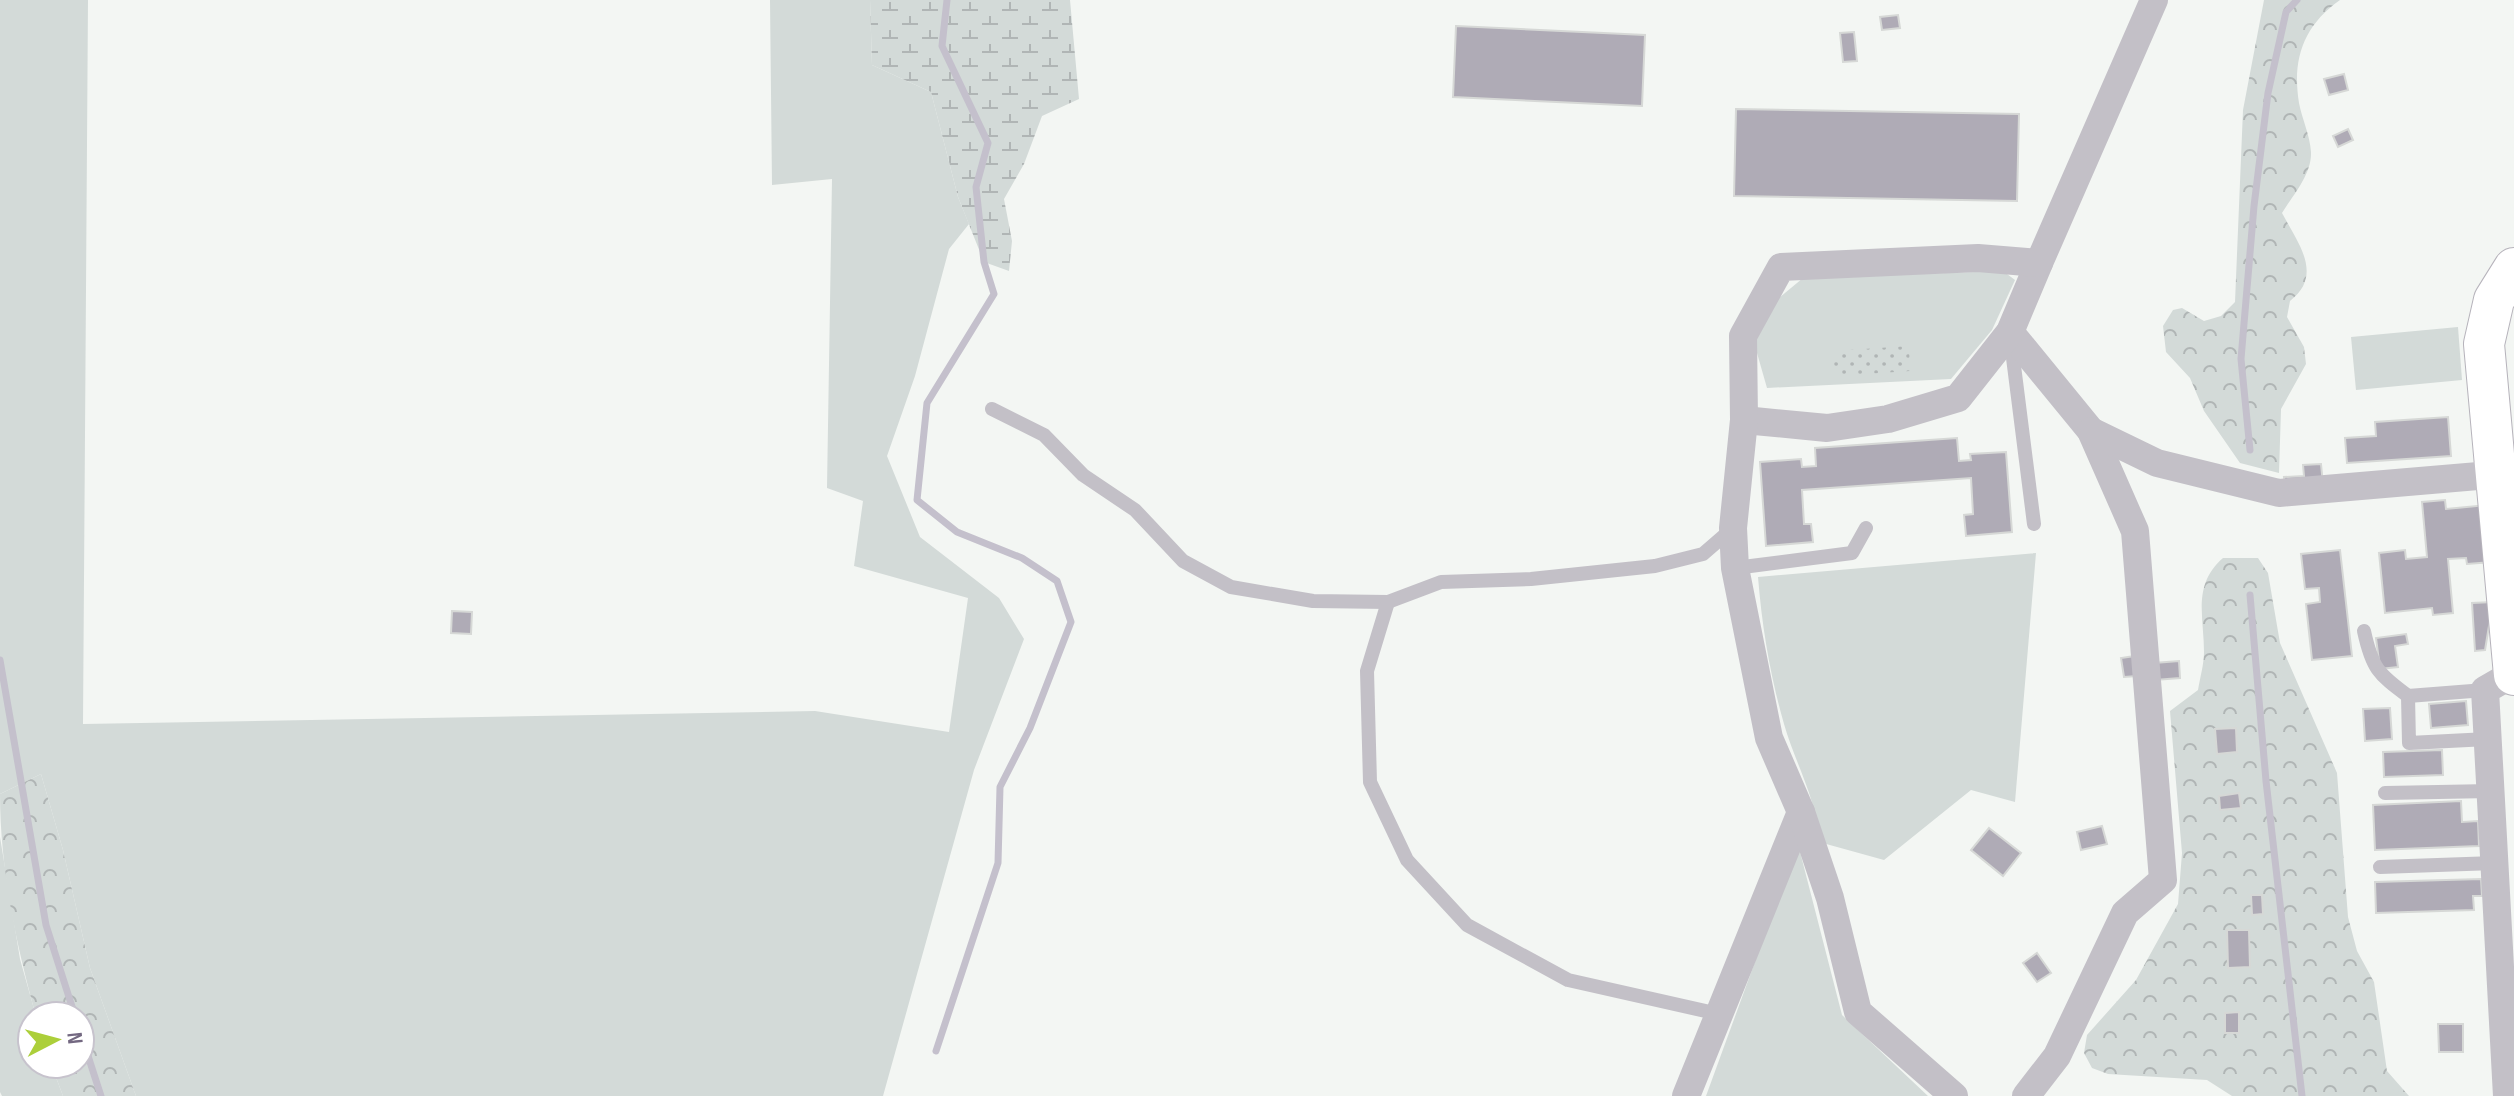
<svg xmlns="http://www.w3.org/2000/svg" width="2514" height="1096" viewBox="0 0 2514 1096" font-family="'Sofia Sans Condensed',sans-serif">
<defs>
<pattern id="forest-crowns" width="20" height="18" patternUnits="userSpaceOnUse" patternTransform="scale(2)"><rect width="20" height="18" fill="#d3dad8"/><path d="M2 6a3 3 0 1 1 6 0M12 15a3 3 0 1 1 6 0" fill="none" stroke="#b0b5b5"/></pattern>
<pattern id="wetland-marsh" width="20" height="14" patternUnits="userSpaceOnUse" patternTransform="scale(2)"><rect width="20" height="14" fill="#d3dad8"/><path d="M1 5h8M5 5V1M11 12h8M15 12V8" fill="none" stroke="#b0b5b5"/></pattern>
<pattern id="park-dots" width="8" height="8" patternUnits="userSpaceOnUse" patternTransform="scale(2)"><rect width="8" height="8" fill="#d3dad8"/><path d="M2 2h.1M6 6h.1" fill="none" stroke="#b0b5b5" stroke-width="1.8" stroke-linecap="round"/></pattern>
</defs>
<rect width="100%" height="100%" fill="#f3f6f3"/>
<g fill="#d3dad8">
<polygon points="0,0 88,0 83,724 815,711 949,732 968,598 854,566 863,501 827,488 832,179 772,185 770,0 870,0 872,65 931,92 958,197 969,224 949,249 915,376 887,456 920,537 999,598 1024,639 974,770 883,1096 136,1096 90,968 63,850 41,774 0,794"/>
<polygon points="2003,271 2015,280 1992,330 1951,379 1767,388 1753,339 1768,307 1803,278"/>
<polygon points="2458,327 2462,380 2356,390 2351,337"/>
<path d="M2036,553L2015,802L1971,790L1884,860L1819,842C1818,801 1795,763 1784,724C1770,675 1762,627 1758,577Z"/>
<polygon points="0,837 20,959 36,1016 32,1016 32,1064 51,1064 63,1096 2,1096 0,1092"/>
<polygon points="1798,844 1842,1015 1928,1096 1706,1096"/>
</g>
<g fill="url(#forest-crowns)">
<path d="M2264,0H2340C2303,26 2292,60 2299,103C2302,119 2310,135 2311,152C2312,174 2293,195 2282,213C2298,243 2324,275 2290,301L2287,317L2304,347L2306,364L2281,409L2279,473L2240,463L2204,411L2190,378L2166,352L2163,326L2173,310L2182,308L2204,321L2221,316L2235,302L2243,110Z"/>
<path d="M2223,558H2258L2268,573L2280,643L2337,773L2348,917L2357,951L2374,982L2387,1071L2409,1096H2232L2207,1080L2108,1074L2092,1068L2084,1053L2087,1035L2136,980L2178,904L2182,853L2170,711L2198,690C2200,678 2204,664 2204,652C2204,617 2192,585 2223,558Z"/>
<path d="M41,774L63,850L90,968L136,1096H63L51,1064H80V1016H36C16,944 0,868 0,794Z"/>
</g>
<polygon fill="url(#wetland-marsh)" points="870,0 1070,0 1079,99 1042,116 1024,164 1004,199 1012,241 1009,271 984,262 958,197 931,92 872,65"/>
<polygon fill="url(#park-dots)" points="1909,346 1910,371 1835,376 1833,351"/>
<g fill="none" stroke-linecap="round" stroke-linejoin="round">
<g stroke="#c4c0cc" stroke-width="7">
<polyline points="2250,450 2241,359 2254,206 2268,93 2286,12 2297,0"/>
<polyline points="2250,595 2266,781 2302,1096"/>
<polyline points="0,660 46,925 75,1016"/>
<polyline points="80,1031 101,1096"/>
<polyline points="936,1051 998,863 1000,787 1030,728 1071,622 1057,581 1022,558 957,532 917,500 927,403 994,294 984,262 976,187 988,143 942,46 947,0"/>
</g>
</g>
<g fill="#afabb6" stroke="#d6d8d6" stroke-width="2">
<polygon points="1898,15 1900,28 1882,30 1880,17"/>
<polygon points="1456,26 1645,35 1642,106 1453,97"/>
<polygon points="1854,32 1857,61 1843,62 1840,33"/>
<polygon points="2344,74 2348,90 2329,95 2324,79"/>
<polygon points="1736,109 2019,114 2017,201 1734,196"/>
<polygon points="2348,129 2353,140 2338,147 2333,136"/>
<polygon points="2448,417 2451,456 2347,463 2345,438 2376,436 2375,422"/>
<polygon points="1957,438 1959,461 1971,460 1970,454 2006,452 2012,532 1966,536 1964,515 1973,514 1971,478 1802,490 1804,524 1811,524 1813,542 1766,546 1760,462 1801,459 1802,467 1816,466 1815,448"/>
<polygon points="2321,464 2323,484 2285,487 2284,477 2304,476 2303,465"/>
<polygon points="2445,500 2446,509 2487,505 2492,562 2467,564 2466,558 2448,559 2453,613 2433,615 2432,608 2385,613 2379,553 2405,550 2406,559 2427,557 2422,502"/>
<polygon points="2340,550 2352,656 2312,660 2306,604 2320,602 2319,588 2305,589 2301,554"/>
<polygon points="2493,602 2485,650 2475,651 2472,603"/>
<polygon points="452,611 472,612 471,634 451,633"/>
<polygon points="2406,634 2408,644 2395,646 2398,667 2380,669 2376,638"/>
<polygon points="2135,656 2137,676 2124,677 2121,658"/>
<polygon points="2179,661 2180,678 2155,680 2154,663"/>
<polygon points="2466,701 2468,725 2431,728 2429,704"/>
<polygon points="2390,708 2392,739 2365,741 2363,709"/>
<polygon points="2236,728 2237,752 2217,754 2215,729"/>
<polygon points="2442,750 2443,775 2384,777 2383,752"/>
<polygon points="2239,793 2241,808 2220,810 2219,796"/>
<polygon points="2461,801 2462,822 2478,821 2479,846 2375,850 2373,805"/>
<polygon points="2102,826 2107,844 2081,850 2077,832"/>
<polygon points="1989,828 2021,853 2003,876 1971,850"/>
<polygon points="2481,879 2482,896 2473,896 2474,910 2376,913 2375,882"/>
<polygon points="2251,895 2262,895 2263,914 2252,915"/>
<polygon points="2227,930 2249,930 2250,967 2228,968"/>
<polygon points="2037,953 2051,973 2037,982 2023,963"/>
<polygon points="2239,1012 2239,1033 2225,1033 2225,1013"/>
<polygon points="2438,1024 2463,1024 2463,1052 2439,1052"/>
</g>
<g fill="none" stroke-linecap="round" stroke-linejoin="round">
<g stroke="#b6b3bb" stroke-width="42">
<polyline id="secondary" points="2514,268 2494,300 2484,344 2514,675"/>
</g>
<g stroke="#c3c0c7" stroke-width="14">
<polyline points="2011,342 2034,524"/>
<polyline points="992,409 1044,435 1083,475 1135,510 1183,561 1231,587 1313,601 1388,602 1441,582 1531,579 1655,566 1703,554 1733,528"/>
<polyline points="1735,568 1852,553 1866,528"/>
<polyline points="1388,602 1367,671 1370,782 1407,860 1467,925 1568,980 1719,1014"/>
<path d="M2364,631C2372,668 2378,674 2408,696"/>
<polyline points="2485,690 2408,696 2409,743 2488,739"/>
<polyline points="2385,793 2491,791"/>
<polyline points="2380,867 2495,863"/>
</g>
<g stroke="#c3c0c7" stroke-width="28">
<polyline points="2010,332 2091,431 2135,531 2163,880 2125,913 2057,1056 2026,1096"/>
<polyline points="1744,420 1827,428 1888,419 1958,398 2010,332 2039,263"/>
<polyline points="2091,431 2157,463 2279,493 2514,473"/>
<polyline points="1686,1096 1801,812"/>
<polyline points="1954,1096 1858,1012 1830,898 1801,812 1769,738 1735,568 1733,528 1744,420 1743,336 1781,267 1978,258 2039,263 2154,0"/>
<polyline points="2507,1096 2485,690 2511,675"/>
</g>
<use href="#secondary" stroke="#fff" stroke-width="40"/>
</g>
<g transform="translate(56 1040) rotate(84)"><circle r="38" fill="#ffffff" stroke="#c7c3cd" stroke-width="2"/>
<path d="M0-6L14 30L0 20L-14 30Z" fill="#accf3a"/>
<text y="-12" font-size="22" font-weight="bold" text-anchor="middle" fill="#736881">N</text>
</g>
</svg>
